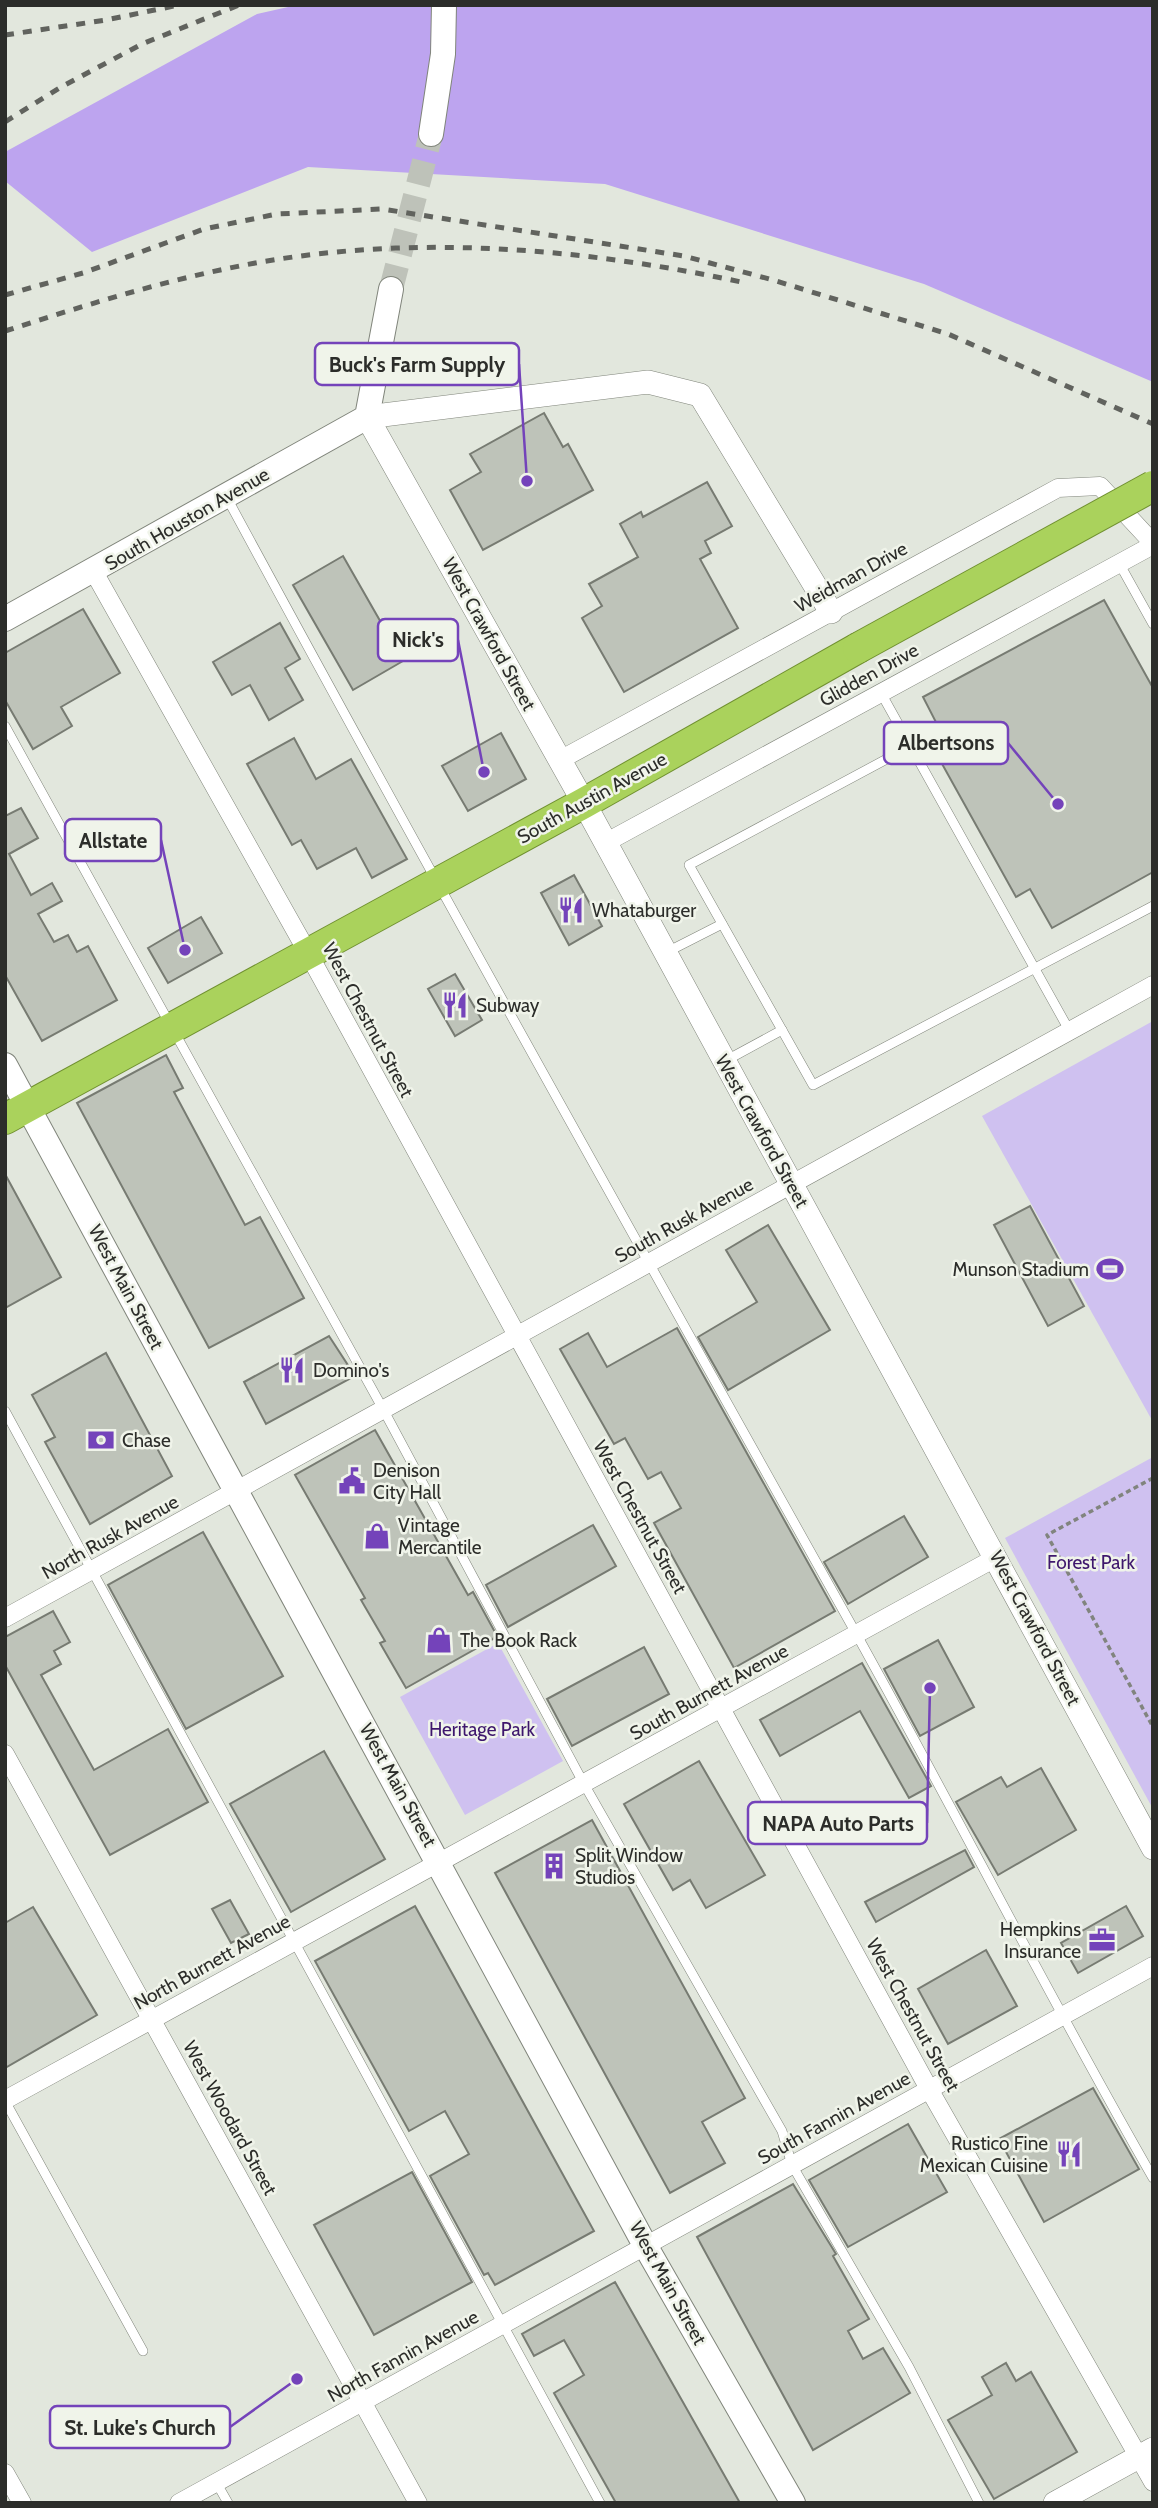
<svg xmlns="http://www.w3.org/2000/svg" width="1158" height="2508" viewBox="0 0 1158 2508" font-family="Cabin,sans-serif">
<rect width="100%" height="100%" fill="#e2e7dd"/>
<g fill="#cfc1f0">
<polygon points="1153,1021 1153,1422 982,1116"/>
<polygon points="1153,1457 1153,1809 1005,1538"/>
<polygon points="498,1643 563,1761 465,1815 400,1697"/>
</g>
<polygon fill="#bda4ef" points="297,5 1153,5 1153,382 924,284 605,184 308,167 92,252 5,181 5,152 257,14"/>
<g fill="#bec3b9" stroke="#777b72" stroke-width="2">
<polygon points="544,413 563,447 568,444 593,490 483,550 450,490 481,472 470,454"/>
<polygon points="707,482 732,526 705,541 711,553 700,559 738,628 624,692 582,618 602,606 589,584 638,557 620,524 641,512 643,517"/>
<polygon points="343,556 403,661 353,690 293,585"/>
<polygon points="1104,600 1153,688 1153,872 1052,928 1030,889 1016,897 926,735 939,728 923,697"/>
<polygon points="83,609 120,673 61,707 72,726 33,749 5,700 5,653"/>
<polygon points="280,623 300,659 285,668 303,700 269,720 250,685 232,695 213,662"/>
<polygon points="501,733 526,779 468,811 442,766"/>
<polygon points="294,738 316,779 351,759 407,859 372,878 356,848 317,869 301,840 292,845 247,764"/>
<polygon points="21,808 38,838 9,854 31,895 52,883 62,901 38,914 54,942 68,935 77,952 88,946 117,1000 42,1041 5,975 5,816"/>
<polygon points="574,875 602,926 569,945 541,893"/>
<polygon points="201,917 222,953 168,983 148,948"/>
<polygon points="455,974 482,1020 455,1036 428,989"/>
<polygon points="166,1055 183,1088 174,1092 245,1225 260,1217 304,1298 209,1348 77,1103"/>
<polygon points="5,1174 61,1277 5,1308"/>
<polygon points="1030,1206 1084,1306 1048,1326 994,1225"/>
<polygon points="768,1225 830,1330 728,1390 698,1337 757,1302 726,1250"/>
<polygon points="677,1328 835,1611 734,1668 654,1523 681,1508 661,1472 648,1479 625,1438 614,1444 560,1349 588,1333 607,1367"/>
<polygon points="329,1336 355,1376 266,1424 244,1382"/>
<polygon points="106,1353 172,1476 90,1524 45,1442 55,1437 32,1395"/>
<polygon points="375,1430 468,1595 473,1592 496,1634 493,1639 406,1688 380,1643 385,1641 361,1600 365,1598 295,1475"/>
<polygon points="904,1516 928,1557 848,1604 824,1562"/>
<polygon points="593,1525 616,1566 508,1627 486,1585"/>
<polygon points="203,1532 283,1676 186,1729 108,1585"/>
<polygon points="53,1611 70,1642 54,1651 61,1664 41,1675 94,1770 168,1729 208,1802 110,1855 5,1665 5,1637"/>
<polygon points="938,1640 974,1707 920,1736 884,1669"/>
<polygon points="644,1647 669,1694 572,1746 547,1699"/>
<polygon points="862,1663 931,1786 909,1798 860,1711 780,1756 760,1720"/>
<polygon points="324,1751 385,1859 291,1912 230,1804"/>
<polygon points="699,1761 765,1875 706,1908 690,1880 673,1890 624,1804"/>
<polygon points="1041,1768 1076,1830 998,1875 956,1802 1001,1777 1007,1787"/>
<polygon points="592,1820 745,2098 702,2122 725,2163 670,2193 495,1873"/>
<polygon points="965,1850 974,1867 876,1922 865,1902"/>
<polygon points="230,1900 249,1934 231,1943 212,1909"/>
<polygon points="415,1906 594,2231 495,2285 488,2273 484,2275 430,2176 469,2154 445,2111 409,2131 315,1961"/>
<polygon points="1126,1906 1143,1936 1078,1973 1061,1943"/>
<polygon points="33,1907 97,2015 5,2068 5,1923"/>
<polygon points="986,1950 1017,2006 948,2044 918,1989"/>
<polygon points="1093,2088 1139,2169 1044,2222 999,2139"/>
<polygon points="908,2124 947,2192 848,2247 809,2180"/>
<polygon points="412,2172 472,2282 374,2335 314,2225"/>
<polygon points="793,2184 836,2254 833,2256 869,2319 848,2331 863,2359 883,2348 910,2393 813,2450 697,2237"/>
<polygon points="615,2282 740,2503 616,2503 554,2393 584,2375 564,2340 534,2356 522,2334"/>
<polygon points="1006,2363 1016,2381 1031,2372 1077,2452 994,2499 948,2420 992,2395 982,2377"/>
</g>
<g fill="none" stroke-linecap="round" stroke-linejoin="round">
<polyline stroke="#bec2b9" stroke-width="24" stroke-dasharray="24 12" stroke-linecap="butt" points="391,289 431,134"/>
<g stroke="#80857b" stroke-width="10">
<g id="service">
<path d="M227,498C432,877 643,1252 853,1628C955,1811 1049,1997 1153,2178"/>
<polyline points="1119,563 1153,624"/>
<polyline points="881,693 1069,1030"/>
<polyline points="5,726 383,1409 584,1784 766,2103 782,2131 792,2165 909,2367 979,2503"/>
<polyline points="911,746 689,865 813,1085 1153,906"/>
<polyline points="667,952 722,924"/>
<polyline points="725,1061 782,1030"/>
<polyline points="5,1411 600,2503"/>
<polyline points="5,2101 143,2351"/>
<polyline points="216,2482 228,2503"/>
</g>
</g>
<g stroke="#80857b" stroke-width="19">
<g id="minor">
<polyline points="94,572 308,953 929,2089 1153,2482"/>
<polyline points="560,760 1058,488 1100,486 1153,543"/>
<polyline points="605,843 1153,545"/>
<polyline points="5,1618 1153,985"/>
<polyline points="5,1754 418,2503"/>
<polyline points="5,2100 997,1557"/>
<polyline points="5,2473 22,2503"/>
<polyline points="179,2503 1153,1966"/>
</g>
</g>
<g stroke="#80857b" stroke-width="24">
<g id="tertiary">
<polyline points="831,612 700,395 648,382 367,417 584,803 1153,1848"/>
<polyline points="1055,2503 1153,2449"/>
</g>
</g>
<g stroke="#80857b" stroke-width="26">
<g id="secondary">
<polyline points="431,134 443,54 444,5"/>
<polyline points="5,619 367,417 391,289"/>
<polyline points="5,1065 646,2247 793,2503"/>
</g>
</g>
<g stroke="#709030" stroke-width="32">
<polyline id="trunk" points="5,1119 584,803 858,648"/>
</g>
<polyline stroke="#81847e" stroke-width="3.5" stroke-dasharray="5 3.5" stroke-linecap="butt" points="1153,1478 1047,1535 1153,1727"/>
<use href="#service" stroke="#fff" stroke-width="9"/>
<use href="#minor" stroke="#fff" stroke-width="18"/>
<use href="#tertiary" stroke="#fff" stroke-width="23"/>
<use href="#secondary" stroke="#fff" stroke-width="24"/>
<use href="#trunk" stroke="#aad25c" stroke-width="30"/>
<g stroke="#61635e" stroke-width="5" stroke-dasharray="9 9" stroke-linecap="butt">
<polyline points="5,35 106,20 179,5"/>
<polyline points="5,122 61,87 142,44 239,5"/>
<polyline points="5,295 83,273 204,229 277,214 382,209 684,256 773,280 948,334 1153,424"/>
<path d="M5,331C89,304 175,277 261,262C422,234 588,249 746,283"/>
</g>
<g stroke="#709030" stroke-width="32" stroke-linecap="butt">
<polyline id="trunk-bridge" points="858,648 1153,486"/>
</g>
<use href="#trunk-bridge" stroke="#aad25c" stroke-width="30"/>
</g>
<defs>
<g id="restaurant-bare" transform="scale(2.1)"><path d="M-5-6h1v4h1v-4h1v4h1v-4h1v5L-1.5 .5V6h-2V.5L-5-1ZM5-6V6H3V1.5H1.5Q1.5-4 5-6Z" fill="#7443ba" stroke="#f0f4ea" stroke-width="2.5" paint-order="stroke"/></g>
<g id="stadium-bare" transform="scale(2.1)"><path d="M0-5a6.5 5 0 1 0 0 10a6.5 5 0 1 0 0-10ZM-3.5-1.8h7v3.6h-7Z" fill="#7443ba" stroke="#f0f4ea" stroke-width="2.5" paint-order="stroke"/></g>
<g id="bank-bare" transform="scale(2.1)"><path d="M-6-4H6V4H-6ZM0-2.3a2.3 2.3 0 1 0 0 4.6a2.3 2.3 0 1 0 0-4.6Z" fill="#7443ba" stroke="#f0f4ea" stroke-width="2.5" paint-order="stroke"/></g>
<g id="civic-bare" transform="scale(2.1)"><path d="M-.6-6.5H3V-4.5H.6V-3L4-1V1h2V6H-6V1h2V-1L-.6-3ZM-1.2 2.5V6h2.4V2.5Z" fill="#7443ba" stroke="#f0f4ea" stroke-width="2.5" paint-order="stroke"/></g>
<g id="shop-bare" transform="scale(2.1)"><path d="M-5-2.5h2.3a2.7 3.5 0 0 1 5.4 0H5L5.5 6h-11ZM-1.5-2.5h3a1.5 2.3 0 0 0-3 0Z" fill="#7443ba" stroke="#f0f4ea" stroke-width="2.5" paint-order="stroke"/></g>
<g id="building-bare" transform="scale(2.1)"><path d="M-4-6H4V6H1V3H-1V6H-4ZM-2.5-4.3h1.7v1.8h-1.7ZM.8-4.3h1.7v1.8H.8ZM-2.5-1h1.7V.8h-1.7ZM.8-1h1.7V.8H.8Z" fill="#7443ba" stroke="#f0f4ea" stroke-width="2.5" paint-order="stroke"/></g>
<g id="office-bare" transform="scale(2.1)"><path d="M-6-3h4V-5.5h4V-3h4V5H-6ZM-1-4.5V-3h2v-1.5ZM-6 0V1H6V0Z" fill="#7443ba" stroke="#f0f4ea" stroke-width="2.5" paint-order="stroke"/></g>
</defs>
<g fill-rule="evenodd">
<use href="#restaurant-bare" x="571" y="910"/>
<use href="#restaurant-bare" x="455" y="1005"/>
<use href="#stadium-bare" x="1110" y="1269"/>
<use href="#restaurant-bare" x="292" y="1370"/>
<use href="#bank-bare" x="101" y="1440"/>
<use href="#civic-bare" x="352" y="1481"/>
<use href="#shop-bare" x="377" y="1536"/>
<use href="#shop-bare" x="439" y="1640"/>
<use href="#building-bare" x="554" y="1866"/>
<use href="#office-bare" x="1102" y="1940"/>
<use href="#restaurant-bare" x="1069" y="2154"/>
</g>
<g text-anchor="middle" dominant-baseline="central" stroke-width="5" stroke-linejoin="round" paint-order="stroke">
<g font-size="19" fill="#2c2d2a" stroke="#f0f4ea">
<text transform="translate(187 519) rotate(-30)">South Houston Avenue</text>
<text transform="translate(851 577) rotate(-29)">Weidman Drive</text>
<text transform="translate(489 634) rotate(61)">West Crawford Street</text>
<text transform="translate(869 675) rotate(-29)">Glidden Drive</text>
<text transform="translate(592 798) rotate(-29)">South Austin Avenue</text>
<text transform="translate(368 1020) rotate(62)">West Chestnut Street</text>
<text transform="translate(762 1131) rotate(61)">West Crawford Street</text>
<text transform="translate(684 1220) rotate(-29)">South Rusk Avenue</text>
<text transform="translate(126 1287) rotate(62)">West Main Street</text>
<text transform="translate(640 1517) rotate(61)">West Chestnut Street</text>
<text transform="translate(110 1537) rotate(-29)">North Rusk Avenue</text>
<text transform="translate(1035 1628) rotate(62)">West Crawford Street</text>
<text transform="translate(709 1692) rotate(-29)">South Burnett Avenue</text>
<text transform="translate(398 1785) rotate(61)">West Main Street</text>
<text transform="translate(212 1962) rotate(-29)">North Burnett Avenue</text>
<text transform="translate(913 2015) rotate(61)">West Chestnut Street</text>
<text transform="translate(230 2118) rotate(61)">West Woodard Street</text>
<text transform="translate(834 2118) rotate(-29)">South Fannin Avenue</text>
<text transform="translate(668 2283) rotate(61)">West Main Street</text>
<text transform="translate(403 2356) rotate(-29)">North Fannin Avenue</text>
</g>
<g font-size="19" fill="#2c2d2a" stroke="#f0f4ea" text-anchor="start">
<text x="592" y="910">Whataburger</text>
<text x="476" y="1005">Subway</text>
<text x="1089" y="1269" text-anchor="end">Munson Stadium</text>
<text x="313" y="1370">Domino's</text>
<text x="122" y="1440">Chase</text>
<text x="373" y="1470">Denison<tspan x="373" dy="22">City Hall</tspan></text>
<text x="398" y="1525">Vintage<tspan x="398" dy="22">Mercantile</tspan></text>
<text x="460" y="1640">The Book Rack</text>
<text x="575" y="1855">Split Window<tspan x="575" dy="22">Studios</tspan></text>
<text x="1081" y="1929" text-anchor="end">Hempkins<tspan x="1081" dy="22">Insurance</tspan></text>
<text x="1048" y="2143" text-anchor="end">Rustico Fine<tspan x="1048" dy="22">Mexican Cuisine</tspan></text>
</g>
<g font-size="19" fill="#3e176d" stroke="#f0f4ea">
<text x="1091" y="1562">Forest Park</text>
<text x="482" y="1729">Heritage Park</text>
</g>
</g>
<path fill="none" stroke="#7443ba" stroke-width="2.5" d="M527 481L519 364M484 772L458 640M1058 804L1008 743M185 950L161 840M930 1688L927 1823M297 2379L230 2427"/>
<g fill="#7443ba" stroke="#f0f4ea" stroke-width="2.5">
<circle cx="527" cy="481" r="7"/>
<circle cx="484" cy="772" r="7"/>
<circle cx="1058" cy="804" r="7"/>
<circle cx="185" cy="950" r="7"/>
<circle cx="930" cy="1688" r="7"/>
<circle cx="297" cy="2379" r="7"/>
</g>
<g fill="#f0f4ea" stroke="#7443ba" stroke-width="2.5">
<rect x="315" y="343" width="204" height="42" rx="7"/>
<rect x="378" y="619" width="80" height="42" rx="7"/>
<rect x="884" y="722" width="124" height="42" rx="7"/>
<rect x="65" y="819" width="96" height="42" rx="7"/>
<rect x="748" y="1802" width="179" height="42" rx="7"/>
<rect x="50" y="2406" width="180" height="42" rx="7"/>
</g>
<g font-size="21" text-anchor="middle" font-weight="bold" fill="#2c2d2a">
<text x="417" y="372">Buck's Farm Supply</text>
<text x="418" y="647">Nick's</text>
<text x="946" y="750">Albertsons</text>
<text x="113" y="848">Allstate</text>
<text x="838" y="1831">NAPA Auto Parts</text>
<text x="140" y="2435">St. Luke's Church</text>
</g>
<rect width="1158" height="2508" fill="none" stroke="#2c2d2a" stroke-width="14"/>
</svg>
